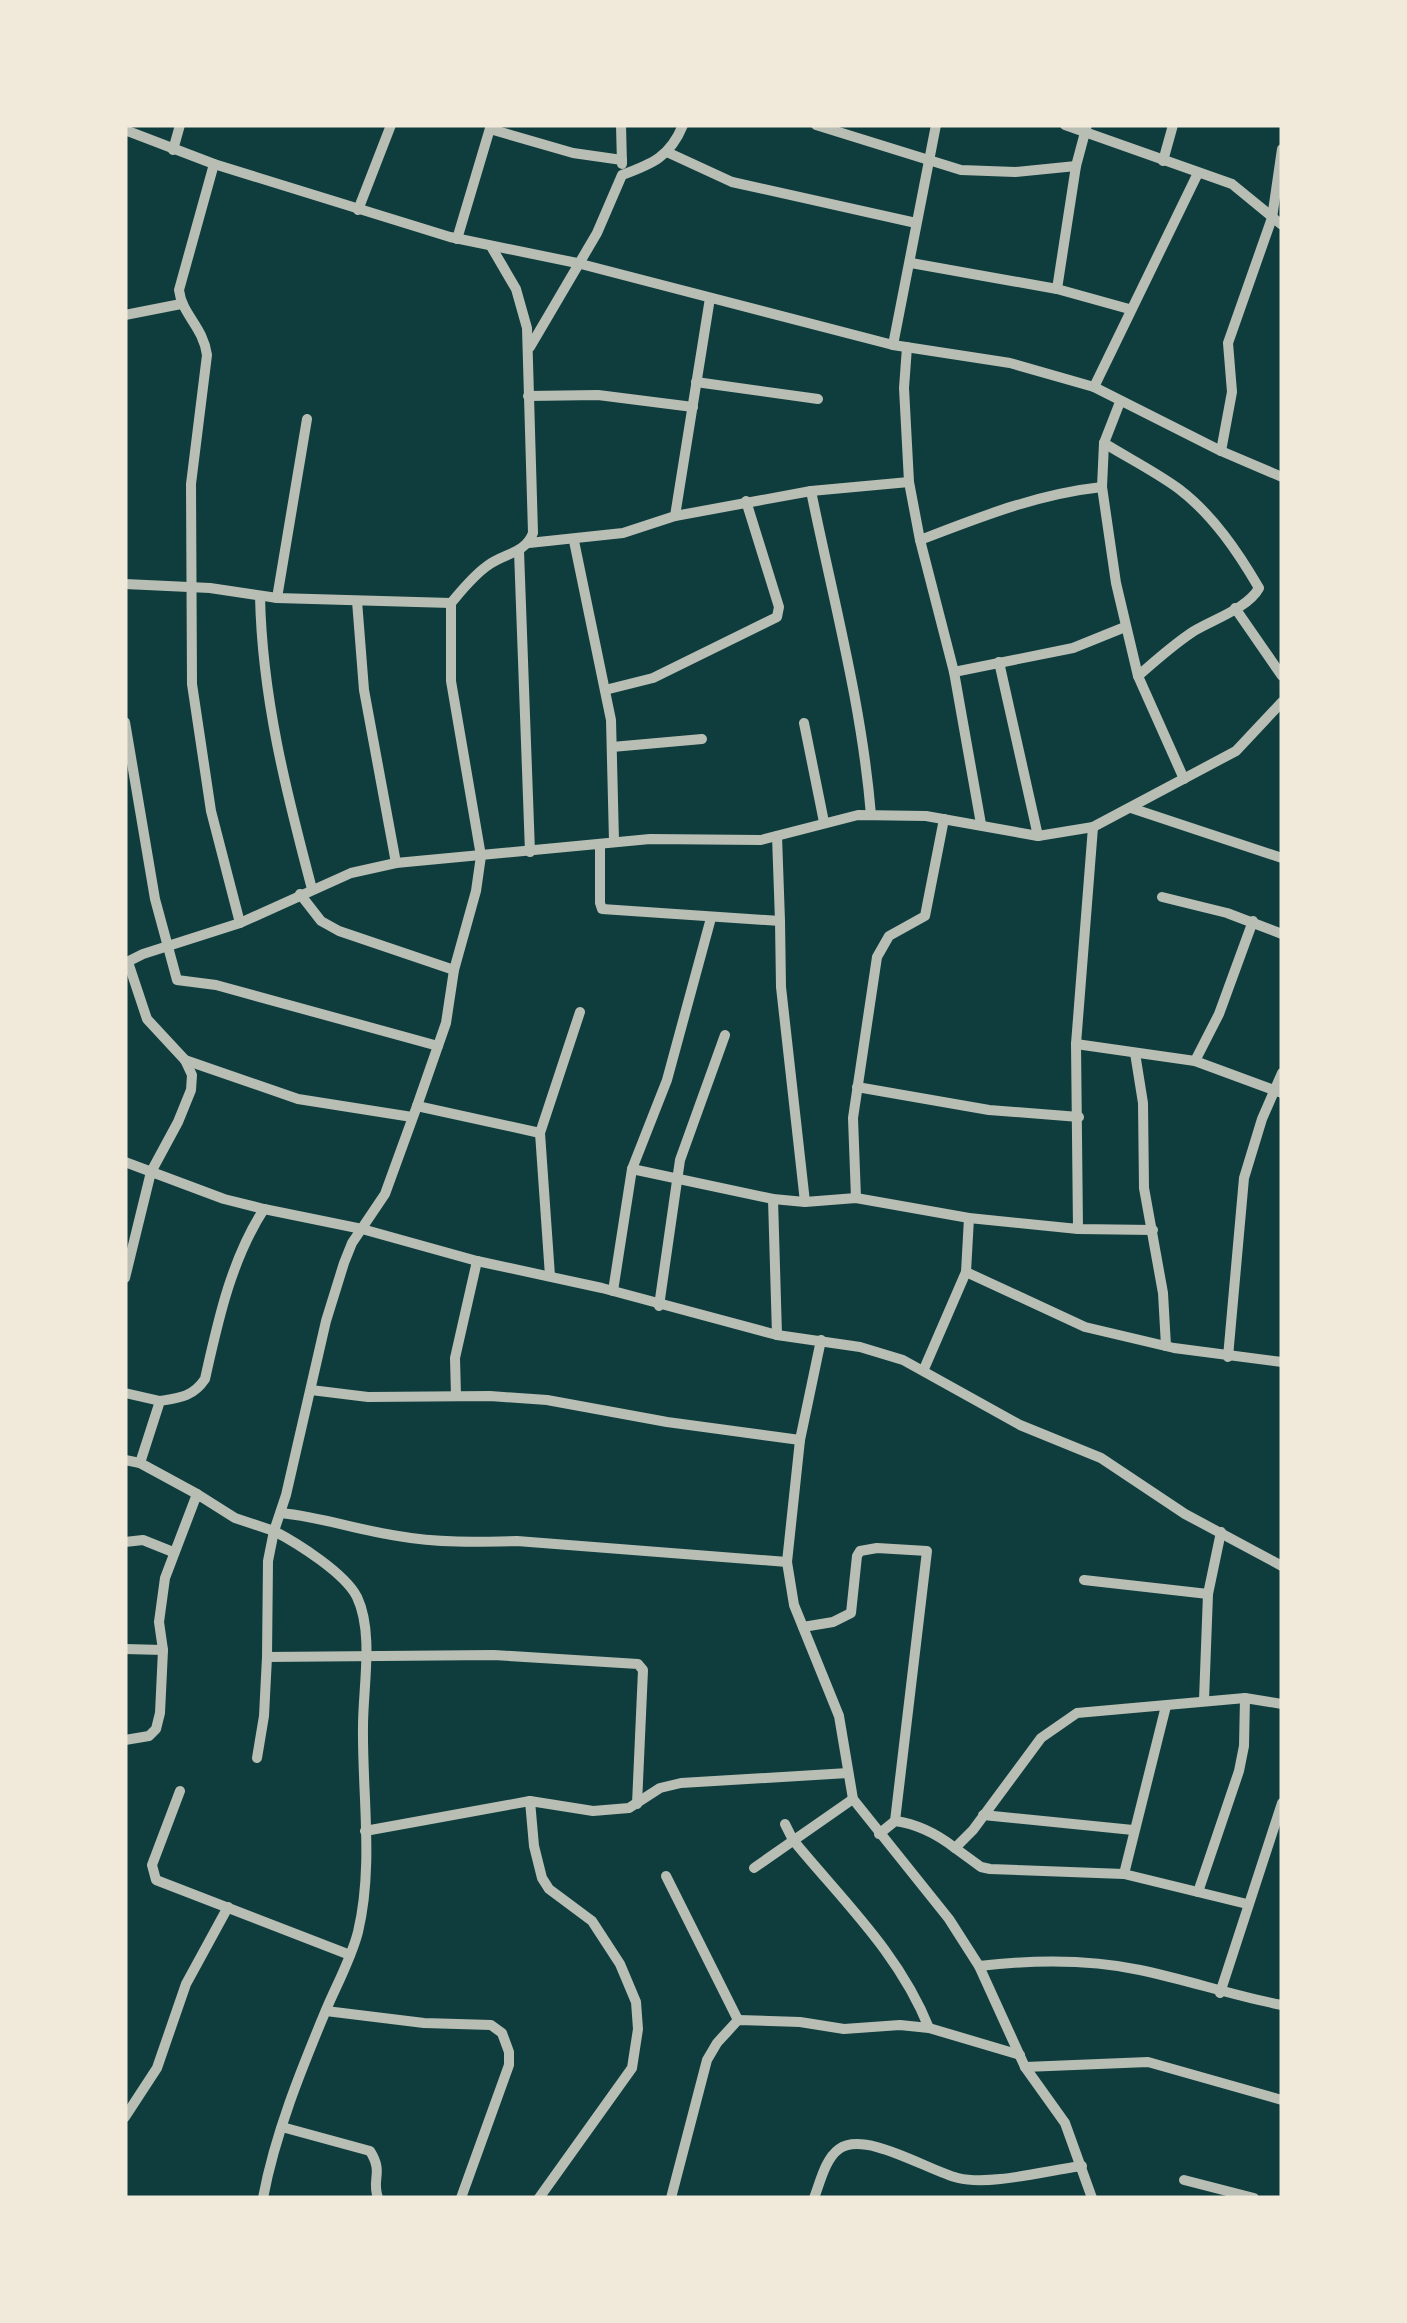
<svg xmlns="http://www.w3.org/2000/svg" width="1407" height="2323" viewBox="0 0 1407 2323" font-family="'Archivo Narrow',sans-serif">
<rect width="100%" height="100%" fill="#0f3d3e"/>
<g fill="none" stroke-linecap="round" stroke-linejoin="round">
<g stroke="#b8beb3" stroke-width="10">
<polyline points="621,125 622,164"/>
<polyline points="816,125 961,170 1015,172 1076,166"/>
<polyline points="1065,125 1232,184 1282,225"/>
<polyline points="490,129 573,153 622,160"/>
<polyline points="125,130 214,164 450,237 577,263 893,345 1010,363 1094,387 1221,451 1282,477"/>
<polyline points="173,150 180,125"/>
<polyline points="669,153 732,182 916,223"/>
<polyline points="1163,161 1173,125"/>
<path d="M214,164L179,290C182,315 203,326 207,355L191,484L192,684L211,811L240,923"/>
<polyline points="358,210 391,125"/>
<polyline points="457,239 491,125"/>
<polyline points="911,263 1057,289 1129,309"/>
<polyline points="1057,289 1076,166 1087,125"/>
<polyline points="125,315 181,304"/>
<polyline points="893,345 936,125"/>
<path d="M530,347L597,233L622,175C652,164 670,157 683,125"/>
<polyline points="907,347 904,388 909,482 920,540 954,672 981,824"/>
<polyline points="696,382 818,399"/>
<polyline points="1094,387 1198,173"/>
<polyline points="528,396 598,395 693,407"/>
<polyline points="1120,402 1104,443 1102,487 1116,583 1138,676 1184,779"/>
<path d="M1104,443C1128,458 1156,472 1179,489C1213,515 1238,552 1259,588C1248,608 1214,619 1194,631C1174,644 1156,660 1138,676"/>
<polyline points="1221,451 1232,392 1228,343 1272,218 1282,149"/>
<path d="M811,491C833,599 862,705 871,815"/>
<polyline points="675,516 811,491 909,482"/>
<path d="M920,540C980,517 1037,494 1102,487"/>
<polyline points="574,541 611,720 614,841"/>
<polyline points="529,543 623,533 675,516 710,298"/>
<polyline points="519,551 530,852"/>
<polyline points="125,584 210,588 277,598 451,603"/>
<path d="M260,596C262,697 286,791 312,889"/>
<polyline points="277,598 307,419"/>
<polyline points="357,601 364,690 396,863"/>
<polyline points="1235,608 1282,676"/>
<polyline points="999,662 1038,836"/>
<polyline points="954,672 1073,648 1125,627"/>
<polyline points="605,690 653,678 777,617 779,607 746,501"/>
<polyline points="125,722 155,899 177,980 216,985 438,1046"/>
<polyline points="804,723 824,822"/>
<polyline points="612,747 702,739"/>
<polyline points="1131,808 1282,858"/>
<polyline points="777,836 780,921"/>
<polyline points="600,844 600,903 602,909 780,921 781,987 805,1202"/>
<polyline points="300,894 321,921 339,931 454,970"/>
<polyline points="1162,897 1227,913 1282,934"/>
<polyline points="125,963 143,954 240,923 351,873 396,863 650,839 761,840 858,815 926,816 1038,836 1093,827 1236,751 1282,702"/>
<polyline points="1076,1044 1195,1061 1282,1093"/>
<polyline points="1135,1053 1143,1103 1144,1188 1163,1293 1166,1346"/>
<polyline points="185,1060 298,1099 412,1117"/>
<polyline points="1195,1061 1219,1014 1253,921"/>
<polyline points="857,1087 989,1110 1079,1117"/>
<polyline points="417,1106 540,1133 580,1012"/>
<polyline points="540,1133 550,1276"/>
<polyline points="125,1162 224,1199 264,1209 362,1229 477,1261 602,1288 777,1335 860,1347 903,1360 1020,1425 1101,1458 1185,1514 1282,1566"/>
<polyline points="632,1169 773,1199 805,1202 856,1198 969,1218 1078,1229 1153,1230"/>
<polyline points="856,1198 853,1118 877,957 889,936 925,916 944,819"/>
<polyline points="773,1199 777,1335"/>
<polyline points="1078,1229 1076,1044 1093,827"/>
<polyline points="966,1272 1085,1327 1174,1348 1282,1362"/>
<polyline points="125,1278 151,1172 178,1122 191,1090 192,1075 185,1060 147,1019 128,962"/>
<polyline points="613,1291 632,1169 667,1080 711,918"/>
<polyline points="659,1306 680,1160 725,1035"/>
<polyline points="821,1340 800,1440 787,1562 794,1605 839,1716 853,1799 949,1919 979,1966 1025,2067 1065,2123 1092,2198"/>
<polyline points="1228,1357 1244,1178 1262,1119 1282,1073"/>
<polyline points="924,1369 966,1272 969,1218"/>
<polyline points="311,1390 368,1397 490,1396 547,1400 667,1422 800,1440"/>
<polyline points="125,1393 160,1401"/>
<polyline points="456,1396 455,1358 477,1261"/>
<polyline points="125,1460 140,1463 197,1494"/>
<path d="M140,1463L160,1401C179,1398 193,1397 205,1379C218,1321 231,1260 264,1209"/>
<path d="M281,1513C321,1517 358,1530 398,1536C437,1543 477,1542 517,1541L787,1562"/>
<polyline points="125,1542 143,1540 173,1552"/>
<polyline points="1084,1580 1208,1594"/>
<polyline points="803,1627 833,1622 851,1613 857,1556 860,1551 877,1548 927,1551 895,1821"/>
<polyline points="125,1649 163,1650"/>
<polyline points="1204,1700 1208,1594 1221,1532"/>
<polyline points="125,1740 149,1736 156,1729 160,1713 163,1650 159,1622 165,1578 197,1494 235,1518 274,1531 268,1561 267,1657 494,1655 638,1664 643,1670 637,1804"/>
<polyline points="257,1758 264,1716 267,1657"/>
<polyline points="180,1791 152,1865 156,1880 350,1955"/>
<polyline points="530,1801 534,1846 542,1878 549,1889 592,1921 620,1964 636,2002 638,2029 632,2068 539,2198"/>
<polyline points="983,1815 1133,1830"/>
<path d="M785,1824L793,1840C843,1901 899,1953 929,2028"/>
<polyline points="365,1831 530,1801 593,1811 629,1808 660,1788 681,1783 848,1773"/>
<path d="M879,1834L895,1821C918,1824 937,1834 955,1848L973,1830L1041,1738L1077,1713L1245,1698L1282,1704"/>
<polyline points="955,1848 981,1867 990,1869 1124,1874 1247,1904"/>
<polyline points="754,1868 853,1799"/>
<polyline points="1124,1874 1166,1706"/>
<polyline points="666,1876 738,2020"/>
<polyline points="1198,1892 1239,1771 1244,1746 1245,1698"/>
<path d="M979,1966C1031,1960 1088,1959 1140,1970C1188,1980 1234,1996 1282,2005"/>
<polyline points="1220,1993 1282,1803"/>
<polyline points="326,2011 424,2023 491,2025 502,2033 509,2052 509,2065 461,2198"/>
<polyline points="1025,2067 1148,2062 1282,2100"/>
<polyline points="125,2117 157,2068 186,1984 228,1907"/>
<path d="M282,2127L370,2151C384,2173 371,2179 378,2198"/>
<polyline points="1184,2180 1254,2198"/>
<path d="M263,2198C275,2134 301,2070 326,2010C337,1984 351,1959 358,1932C374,1865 362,1794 363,1726C363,1687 374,1633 357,1597C345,1573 297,1543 274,1531L286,1495L326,1321L344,1263L352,1243L385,1194L417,1106L446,1023L454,970L476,891L481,856L451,681V603C462,590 473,576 487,566C504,553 525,554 533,533L527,328L516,289L492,248"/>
<polyline points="671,2198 707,2060 717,2043 738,2020 800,2022 844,2029 900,2025 929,2028 1020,2055"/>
<path d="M814,2198C820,2183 825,2159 839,2149C865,2130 929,2171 958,2178C991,2186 1048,2170 1082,2166"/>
</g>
</g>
<rect width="1407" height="2323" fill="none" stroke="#f1e9da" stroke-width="255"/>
</svg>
